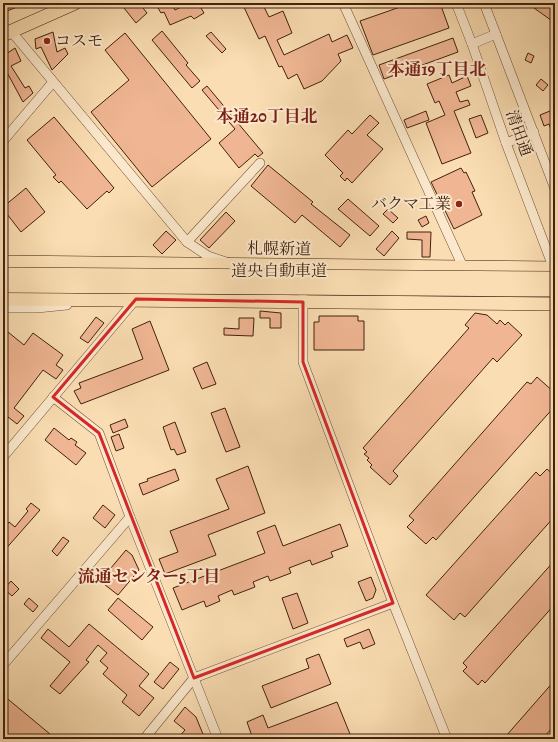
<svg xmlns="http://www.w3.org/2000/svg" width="558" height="742" viewBox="0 0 558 742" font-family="Alegreya,'Noto Serif JP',serif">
<rect width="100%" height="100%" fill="#faddb2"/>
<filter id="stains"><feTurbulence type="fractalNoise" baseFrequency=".005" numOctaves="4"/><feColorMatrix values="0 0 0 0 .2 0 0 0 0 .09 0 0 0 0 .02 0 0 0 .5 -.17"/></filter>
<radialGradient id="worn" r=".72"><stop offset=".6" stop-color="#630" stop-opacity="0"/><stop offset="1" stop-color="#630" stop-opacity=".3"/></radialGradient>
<g fill="#f0b693" stroke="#41210f">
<polygon points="3,3 27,3 7,11 3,10"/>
<polygon points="131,3 139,3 147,13 136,23 124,8"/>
<polygon points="155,3 171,3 175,10 189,3 198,3 204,13 194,19 191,16 170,25 164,12 161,13"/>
<polygon points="242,3 262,3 269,17 283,11 292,33 277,40 284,55 329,34 332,42 347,35 353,48 338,54 341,61 322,81 304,89 297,74 288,79 282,66 279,67 265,36 259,39"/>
<polygon points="402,3 440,3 449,28 373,55 360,21 403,6"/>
<polygon points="527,3 555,3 555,23"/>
<polygon points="162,31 188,63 186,65 200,81 192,88 152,40"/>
<polygon points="53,32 57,52 65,48 68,54 52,70 41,47 36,49 35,39"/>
<polygon points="211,32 226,49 222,53 206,36"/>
<polygon points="125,33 211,139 152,187 91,112 129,80 105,50"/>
<polygon points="453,38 458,52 384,79 379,65"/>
<polygon points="15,48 21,61 11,66 25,88 29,86 33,93 23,102 3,65 3,56"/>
<polygon points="528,53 534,56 531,63 525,60"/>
<polygon points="449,75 452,83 467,76 471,86 456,92 460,102 468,100 470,105 454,111 471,153 442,164 426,123 445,115 439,101 435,103 427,84"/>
<polygon points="541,79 548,85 543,91 536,85"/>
<polygon points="207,86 263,153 258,157 255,154 239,168 219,143 235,129 202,90"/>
<polygon points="555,109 555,137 554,138 549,124 544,126 540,115"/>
<polygon points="426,111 429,120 407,128 404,120"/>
<polygon points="370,115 379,123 367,135 383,149 352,183 347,178 345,181 340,176 343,173 325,155 348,130 352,134"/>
<polygon points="481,115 488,133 476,138 469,119"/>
<polygon points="54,117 114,188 109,193 107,191 87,209 61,181 59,183 53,177 56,175 27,140"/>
<polygon points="268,165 313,202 311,204 350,235 340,247 302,215 295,223 251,186"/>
<polygon points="461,168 464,173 466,172 475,191 472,192 482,215 454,229 431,182"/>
<polygon points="26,188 45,212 21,232 3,209 3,207"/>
<polygon points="348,199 379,226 370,236 338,209"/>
<polygon points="388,209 398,218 393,223 383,214"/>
<polygon points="226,212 235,221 209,248 200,240"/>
<polygon points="426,216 429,223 422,227 418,220"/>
<polygon points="166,231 176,240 162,254 153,245"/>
<polygon points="392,231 399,238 384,256 376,249"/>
<polygon points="407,232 431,232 430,257 422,257 422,240 407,239"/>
<polygon points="260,311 281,313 281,328 270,328 270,318 260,318"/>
<polygon points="475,313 487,315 497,324 500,320 505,325 508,322 522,335 497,362 493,358 393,471 398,476 390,485 370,467 372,465 367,460 369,458 364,454 367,452 363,448 469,328 465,325"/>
<polygon points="319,316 358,316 358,321 364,321 364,350 314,350 314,322 319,322"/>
<polygon points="96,317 104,323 88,343 80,338"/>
<polygon points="239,318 254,318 253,336 224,335 224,328 239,329"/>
<polygon points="150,321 169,370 81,404 74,391 81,388 79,383 143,359 132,329"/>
<polygon points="3,328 24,345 33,333 63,355 56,365 63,370 56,379 43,370 14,408 24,416 17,424 3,413"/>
<polygon points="207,362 216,384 202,389 193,368"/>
<polygon points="537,377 555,393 555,399 552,403 555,406 436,540 433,537 426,544 407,527 414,520 409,516 527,382 531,384"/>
<polygon points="225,408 240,447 226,452 211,413"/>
<polygon points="125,419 128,427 113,433 110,425"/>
<polygon points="175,422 186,452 177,455 174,449 171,450 163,427"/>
<polygon points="54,428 69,440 71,438 77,442 75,445 86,453 76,465 45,440"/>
<polygon points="119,434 124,448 116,451 111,437"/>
<polygon points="248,466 265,513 208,535 216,555 165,574 159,559 178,552 170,531 229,509 216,479"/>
<polygon points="175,469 179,480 143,495 139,484 148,481 147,479"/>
<polygon points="547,469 555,476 555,516 465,617 460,613 454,620 426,595 536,472 540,476"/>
<polygon points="31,503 40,510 3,552 3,529 9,522 15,527 28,511 26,509"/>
<polygon points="103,505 115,515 105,528 93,518"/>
<polygon points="340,524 348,546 331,552 333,557 312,565 310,560 289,568 291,573 270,581 268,576 253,582 255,587 234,595 232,590 218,596 220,601 206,607 204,601 182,610 173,588 265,553 257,532 275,525 283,546"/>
<polygon points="63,537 69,541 57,556 52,551"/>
<polygon points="126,550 132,555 139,570 118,595 100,581"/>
<polygon points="555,560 555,604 485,683 482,680 478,685 463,671 467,667 463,663"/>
<polygon points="371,577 376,590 373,598 366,601 358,582"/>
<polygon points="11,581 19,589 12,596 4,589"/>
<polygon points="297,593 308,623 293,629 282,598"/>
<polygon points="29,598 38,606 33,612 24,604"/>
<polygon points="118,598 153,627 142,640 108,610"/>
<polygon points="89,624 149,674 139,686 154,698 139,716 122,702 127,695 103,674 108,668 100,661 107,653 98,645 86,660 89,662 60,694 50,686 70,662 41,638 48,629 69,647"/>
<polygon points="369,629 375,644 363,649 360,642 347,647 344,639"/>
<polygon points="319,654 331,684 271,708 262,686 309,668 306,659"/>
<polygon points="170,662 179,669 163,689 154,682"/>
<polygon points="555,680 555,725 542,739 510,739 506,736"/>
<polygon points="3,695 56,739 3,739"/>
<polygon points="337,702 352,739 253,739 247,722 263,715 268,728"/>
<polygon points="185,707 196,717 205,739 177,739 185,730 174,721"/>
</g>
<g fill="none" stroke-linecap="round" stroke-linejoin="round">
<g stroke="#6f5038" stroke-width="10">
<g id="minor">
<polyline points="343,3 463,267"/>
<polyline points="456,3 472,44 506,143 555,272"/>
<polyline points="484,3 555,189"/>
<polyline points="11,31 187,242 208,256 226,262"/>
<polyline points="472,44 496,34"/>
<polyline points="3,141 53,82"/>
<polyline points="506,143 534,132"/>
<polyline points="187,242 260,163"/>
<polyline points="303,297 303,362 393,603 447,739"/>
<polyline points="3,308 37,308 67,305"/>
<polyline points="53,397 99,433 130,517 218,739"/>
<polyline points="3,457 136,299"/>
<polyline points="3,665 130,517"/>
<polyline points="144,739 194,678 393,603"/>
</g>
</g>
<g stroke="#41210f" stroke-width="14">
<g id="highway">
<polyline points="3,35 75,3"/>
<polyline points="3,262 555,268"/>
<polyline points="3,299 555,304"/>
</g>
</g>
<use href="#minor" stroke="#fce9cd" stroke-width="9"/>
<use href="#highway" stroke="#faddb2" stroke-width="13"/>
<g stroke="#41210f" stroke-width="14" stroke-linecap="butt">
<g id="highway-bridge">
<polyline points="3,274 555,278"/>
<polyline points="3,286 555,290"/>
</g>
</g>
<use href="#highway-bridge" stroke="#faddb2" stroke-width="13"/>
</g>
<path fill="none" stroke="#d62828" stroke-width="3" stroke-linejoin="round" d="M136,299L303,302V362L393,603L194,678L99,433L53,397Z"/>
<g fill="#8f2418" stroke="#fce9cd" stroke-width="1.5">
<circle cx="47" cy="41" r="4"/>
<circle cx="459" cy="204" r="4"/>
</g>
<g text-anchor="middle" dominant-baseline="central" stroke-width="4" stroke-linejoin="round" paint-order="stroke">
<g font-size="16" fill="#41210f" stroke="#fce9cd" text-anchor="start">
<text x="55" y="41">コスモ</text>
<text x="451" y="204" text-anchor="end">バクマ工業</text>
</g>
<g font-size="16" fill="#41210f" stroke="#fce9cd">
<text transform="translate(519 133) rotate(70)">清田通</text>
<text transform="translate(279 249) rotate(1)">札幌新道</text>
<text x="279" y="271">道央自動車道</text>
</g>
<g font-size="17" font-weight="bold" fill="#7a1f14" stroke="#fce9cd">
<text x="437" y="69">本通19丁目北</text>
<text x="267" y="116">本通20丁目北</text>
<text x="149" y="576">流通センター5丁目</text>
</g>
</g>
<rect width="558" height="742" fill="none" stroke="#faddb2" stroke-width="16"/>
<rect x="4" y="4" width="550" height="734" fill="none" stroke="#41210f" stroke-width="2"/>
<rect x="8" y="8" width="542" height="726" fill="none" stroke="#41210f"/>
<rect width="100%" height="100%" filter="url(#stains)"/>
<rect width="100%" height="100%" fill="url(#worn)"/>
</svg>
